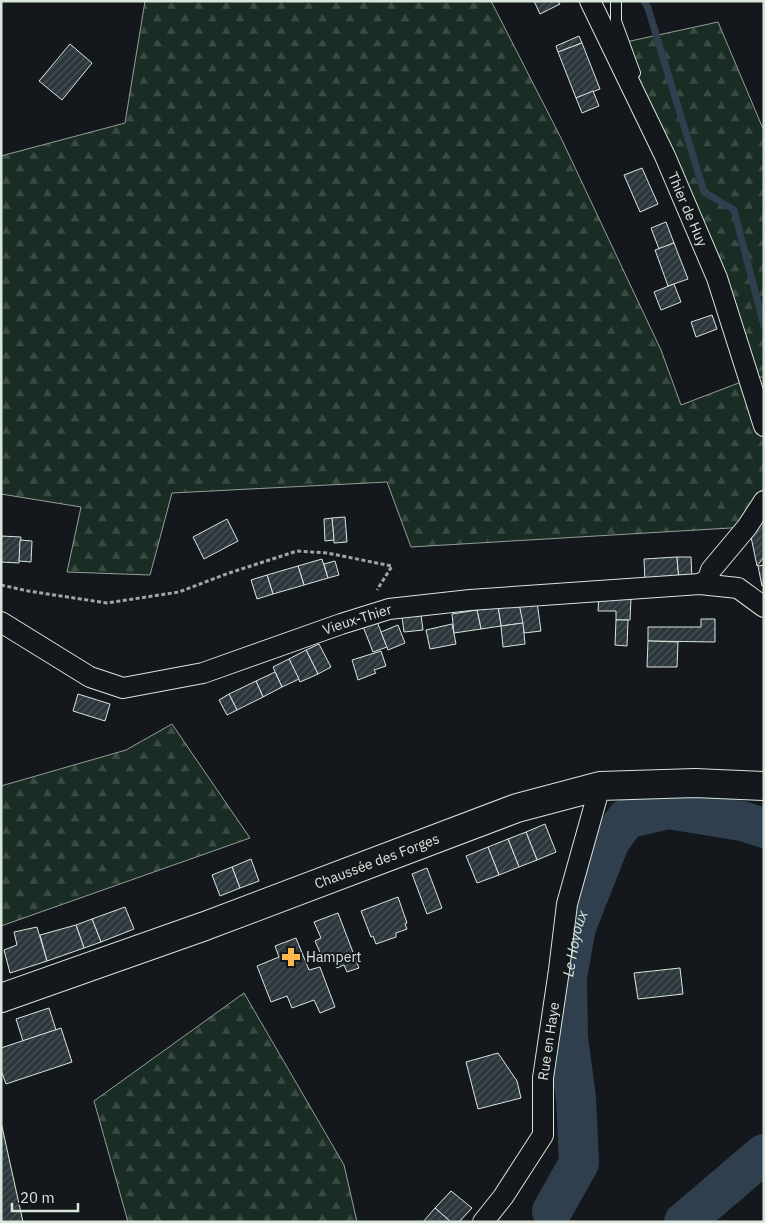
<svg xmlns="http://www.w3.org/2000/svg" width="765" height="1223" viewBox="0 0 765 1223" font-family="'IBM Plex Sans',sans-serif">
<defs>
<pattern id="forest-firs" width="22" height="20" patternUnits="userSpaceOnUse" patternTransform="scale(1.25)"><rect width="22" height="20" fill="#1a2d24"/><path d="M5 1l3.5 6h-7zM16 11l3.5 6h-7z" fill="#3b4b43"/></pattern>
<pattern id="building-hatch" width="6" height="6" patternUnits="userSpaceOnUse" patternTransform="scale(1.25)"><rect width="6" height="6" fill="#2c363c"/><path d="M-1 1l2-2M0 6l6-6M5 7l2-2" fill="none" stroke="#4a5358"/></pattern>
</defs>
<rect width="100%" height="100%" fill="#14181c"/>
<g fill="url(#forest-firs)" stroke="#939e99">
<polygon points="145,1 491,1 561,138 661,350 681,405 749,379 612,45 718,22 764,131 764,377 749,378 764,426 764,501 747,527 411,547 387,482 172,493 150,575 67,572 81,507 1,494 1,156 125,123"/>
<polygon points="172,724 250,838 1,926 1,786 126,750"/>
<polygon points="244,993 344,1165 357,1222 128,1222 94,1101"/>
</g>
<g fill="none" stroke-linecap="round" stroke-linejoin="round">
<polyline stroke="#2f3f4d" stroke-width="7" points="644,1 648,8 704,192 734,210 764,326"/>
<g stroke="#2f3f4d" stroke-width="40">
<path id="s1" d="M552,1211L579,1163L576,1098L568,1038L567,977L576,927L610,841L626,819L668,809L742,821L764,828"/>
<polyline points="684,1222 764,1154"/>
</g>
</g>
<g fill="url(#building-hatch)" stroke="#d8e6dc">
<polygon points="534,1 558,1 560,4 540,14"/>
<polygon points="579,36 582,43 558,52 556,46"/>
<polygon points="582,43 600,89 576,98 558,52"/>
<polygon points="70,44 92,63 62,100 39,81"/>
<polygon points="593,91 599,106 582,113 576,98"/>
<polygon points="642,168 658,204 640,212 624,175"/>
<polygon points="666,222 674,243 659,249 651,228"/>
<polygon points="674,243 688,279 668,286 655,250"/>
<polygon points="674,284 681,302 661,310 654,292"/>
<polygon points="712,315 717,329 696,337 691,322"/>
<polygon points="345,517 347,542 334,543 332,518"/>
<polygon points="764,517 764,557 757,566 750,532"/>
<polygon points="332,518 334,540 325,541 324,519"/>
<polygon points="227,519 238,541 204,559 193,537"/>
<polygon points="1,536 21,537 19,563 1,562"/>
<polygon points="20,540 32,541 31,562 19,561"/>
<polygon points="677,557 679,581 645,582 644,559"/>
<polygon points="677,557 691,557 692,580 679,581"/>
<polygon points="322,559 328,578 304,585 298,566"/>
<polygon points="335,561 339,575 328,578 324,564"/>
<polygon points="764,565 764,585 762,586 758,566"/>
<polygon points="298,566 304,585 273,594 267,575"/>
<polygon points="267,575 273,594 257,599 251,580"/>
<polygon points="599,596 631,598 630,620 616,620 616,611 598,611"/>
<polygon points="537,602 541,631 524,633 519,604"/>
<polygon points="519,604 523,623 501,626 498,607"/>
<polygon points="498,607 501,626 481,629 477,610"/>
<polygon points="477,610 481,629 454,633 452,614"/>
<polygon points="421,615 423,630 404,632 402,617"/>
<polygon points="376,619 387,647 373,652 362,624"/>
<polygon points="701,619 715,619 715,642 648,641 648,627 701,627"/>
<polygon points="616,620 628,620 627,646 615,645"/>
<polygon points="523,623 525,644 503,647 501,626"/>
<polygon points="452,624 456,644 430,649 426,630"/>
<polygon points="398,625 405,643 388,650 381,632"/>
<polygon points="648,641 678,642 677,667 647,667"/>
<polygon points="319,644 331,667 318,674 306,650"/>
<polygon points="306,650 318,674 300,682 289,659"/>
<polygon points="381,651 386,666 374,670 376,673 358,680 352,660"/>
<polygon points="289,659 299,679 282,687 273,667"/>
<polygon points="275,672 282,687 263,697 256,681"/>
<polygon points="256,681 263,697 237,710 229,694"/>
<polygon points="78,694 110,704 105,721 73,711"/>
<polygon points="229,694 237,710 227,715 219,700"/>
<polygon points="545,824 556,852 537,860 526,832"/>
<polygon points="526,832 537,860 519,867 508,839"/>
<polygon points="508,839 519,867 499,875 488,847"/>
<polygon points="488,847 499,875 477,883 466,856"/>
<polygon points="251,859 259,881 240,888 232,867"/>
<polygon points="232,867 240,888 220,896 212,875"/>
<polygon points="427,868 442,908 427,914 412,874"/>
<polygon points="398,897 407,923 405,924 407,929 396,933 396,937 376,944 373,936 371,937 361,911"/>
<polygon points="125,907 134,929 101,942 92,919"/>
<polygon points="338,913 359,968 347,972 344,965 337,968 331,954 322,957 315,941 321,938 314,922"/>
<polygon points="92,919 101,942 84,948 76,925"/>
<polygon points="76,925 84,948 47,961 40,935"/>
<polygon points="37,927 47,961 10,973 4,950 17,945 14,932"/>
<polygon points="296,938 309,970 320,967 335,1007 320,1013 314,1000 292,1008 287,996 271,1002 257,966 279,957 275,946"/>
<polygon points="680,968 683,994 638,999 634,973"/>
<polygon points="49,1008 56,1030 23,1041 16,1019"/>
<polygon points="61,1028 72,1062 6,1084 1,1070 1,1048"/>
<polygon points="498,1053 517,1081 521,1098 478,1109 466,1062"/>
<polygon points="1,1122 23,1222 1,1222"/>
<polygon points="451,1191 472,1208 459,1222 451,1222 435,1208"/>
<polygon points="435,1208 451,1222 423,1222"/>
</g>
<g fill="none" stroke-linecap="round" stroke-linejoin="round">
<g stroke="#d8e6dc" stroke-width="12">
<polyline id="service" points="616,1 616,21 635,73"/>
</g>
<g stroke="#d8e6dc" stroke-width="22">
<g id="minor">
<path id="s2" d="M590,1L665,156L717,278L764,426"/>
<polyline points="700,584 708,579 711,570 747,527 764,501"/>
<path id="s3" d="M1,622L90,677L123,688L203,673L341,624L389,609L470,600L700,584L738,588L764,607"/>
<path id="s4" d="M483,1222L503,1197L543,1135V1078L559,970L567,904L600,786"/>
</g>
</g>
<g stroke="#d8e6dc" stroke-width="30">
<g id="secondary">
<path id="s5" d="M1,998L205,926L517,808L600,786L695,783L764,786"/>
</g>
</g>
<polyline stroke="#9da8a2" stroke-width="3" stroke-dasharray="4 2.5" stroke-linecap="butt" points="1,585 28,591 107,603 179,592 229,573 297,551 327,553 392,566 377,590"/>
<use href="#service" stroke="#14181c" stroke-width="10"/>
<use href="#minor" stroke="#14181c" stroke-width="20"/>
<use href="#secondary" stroke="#14181c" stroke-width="28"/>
</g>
<defs>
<g id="pharmacy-bare" transform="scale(1.5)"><path d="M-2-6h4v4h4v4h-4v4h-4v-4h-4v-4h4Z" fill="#ffb74d" stroke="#14181c" stroke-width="2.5" paint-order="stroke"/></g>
</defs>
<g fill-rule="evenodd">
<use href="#pharmacy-bare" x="291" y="957"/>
</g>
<g text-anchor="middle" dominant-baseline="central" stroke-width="4" stroke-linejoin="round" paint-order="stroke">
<g font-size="14" fill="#d8e6dc" stroke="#14181c">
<text stroke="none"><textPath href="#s2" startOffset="230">Thier de Huy</textPath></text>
<text stroke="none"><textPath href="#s3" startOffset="384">Vieux-Thier</textPath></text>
<text stroke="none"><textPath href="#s5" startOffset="400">Chaussée des Forges</textPath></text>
<text stroke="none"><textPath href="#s4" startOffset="200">Rue en Haye</textPath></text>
</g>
<g font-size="14" fill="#d8e6dc" stroke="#14181c" text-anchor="start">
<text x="306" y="957">Hampert</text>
</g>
<g font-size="15" font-style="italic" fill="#d8e6dc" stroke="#14181c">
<text stroke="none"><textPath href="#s1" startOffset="276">Le Hoyoux</textPath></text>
</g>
</g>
<rect width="765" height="1223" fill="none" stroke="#d8e6dc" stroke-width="5"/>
<path d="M12 1203v8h66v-8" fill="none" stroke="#d8e6dc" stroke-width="2.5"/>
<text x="20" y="1203" font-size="15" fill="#d8e6dc" stroke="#14181c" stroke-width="4" paint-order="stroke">20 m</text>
</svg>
